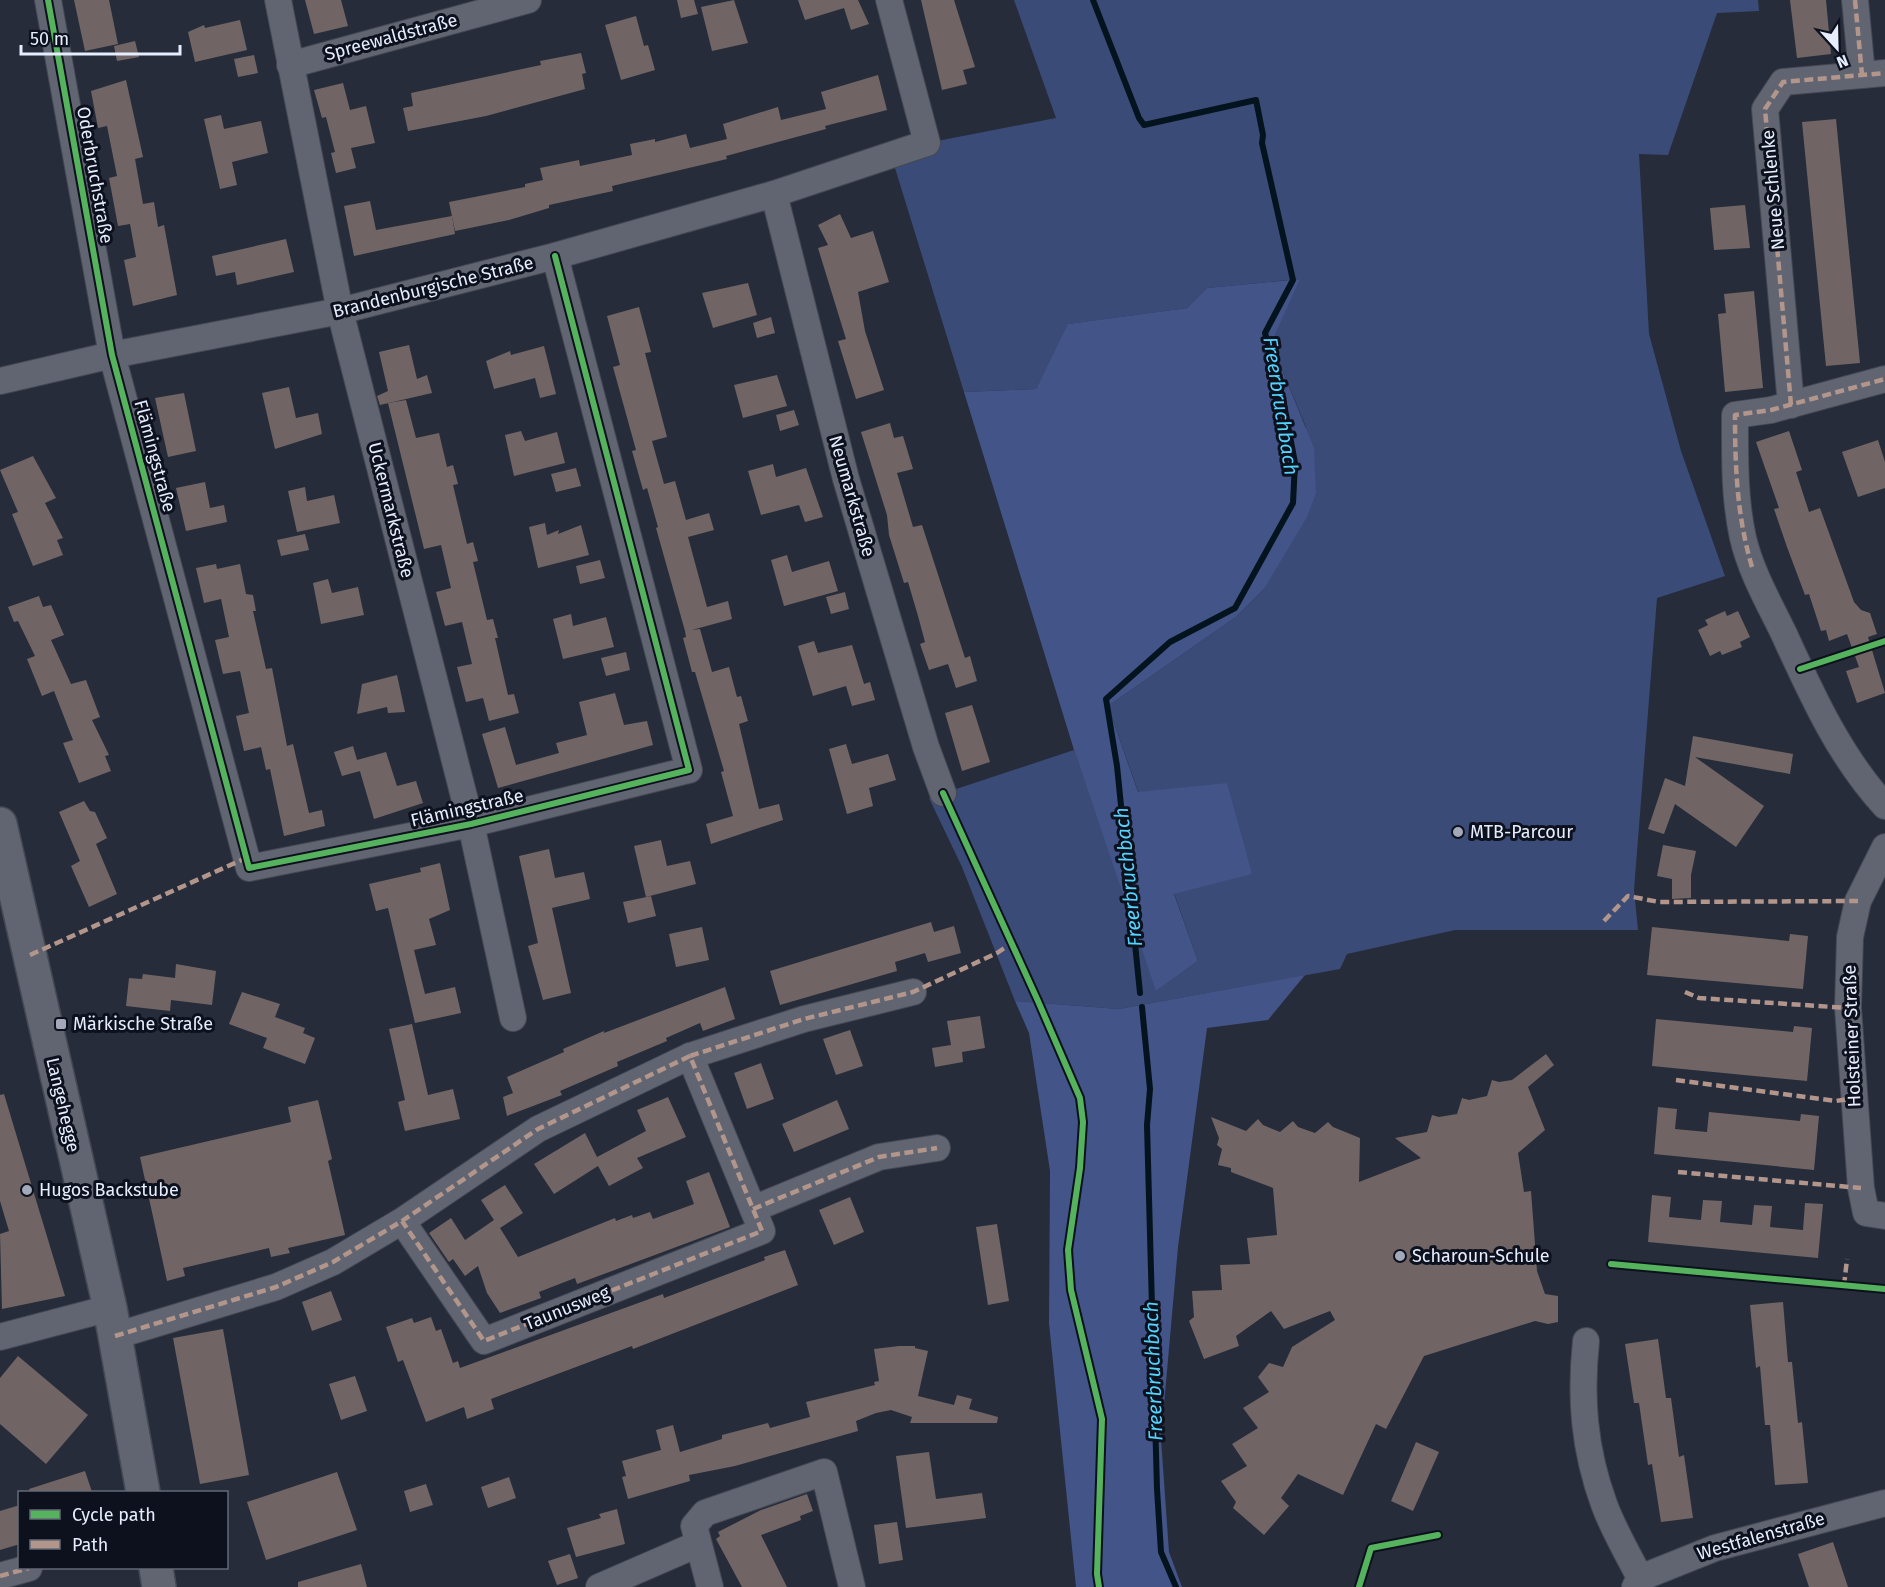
<svg xmlns="http://www.w3.org/2000/svg" width="1885" height="1587" viewBox="0 0 1885 1587" font-family="'Fira Sans',sans-serif">
<rect width="100%" height="100%" fill="#272c3a"/>
<polygon fill="#3b4b78" points="1014,0 1758,0 1759,11 1717,13 1668,155 1639,154 1649,334 1681,451 1725,576 1657,598 1634,890 1638,930 1455,930 1347,954 1340,969 1119,1009 1015,1001 962,867 929,798 1074,750 1157,990 1198,961 1108,706 1236,617 1264,589 1306,427 1275,352 1275,335 1299,279 1207,288 1187,308 1069,324 1036,389 964,392 891,155 927,143 1056,118"/>
<g fill="#425488">
<polygon points="1300,279 1275,335 1275,352 1314,448 1316,493 1307,517 1264,589 1236,617 1108,706 1138,792 1227,783 1252,874 1174,894 1198,961 1156,991 1074,750 964,392 1036,389 1068,324 1187,308 1207,288"/>
<polygon points="1305,975 1268,1020 1207,1028 1178,1247 1161,1439 1169,1552 1182,1587 1076,1587 1049,1323 1050,1171 1029,1033 1015,1001 1119,1009"/>
</g>
<g fill="none" stroke-linecap="round" stroke-linejoin="round">
<g stroke="#04141e" stroke-width="6">
<polyline points="1093,0 1139,118 1144,125 1256,100 1263,135 1262,143 1293,280 1265,333 1284,404 1295,463 1293,503 1235,608 1170,642 1106,699 1117,766 1140,993"/>
<polyline points="1142,1007 1150,1089 1147,1125 1157,1489 1161,1552 1176,1587"/>
</g>
</g>
<g fill="#706564">
<polygon points="74,0 109,0 118,44 85,51"/>
<polygon points="305,0 341,0 348,26 314,34"/>
<polygon points="677,0 694,0 698,14 681,18"/>
<polygon points="734,0 748,43 712,51 701,7"/>
<polygon points="798,0 858,0 869,24 851,30 844,8 805,20"/>
<polygon points="921,0 954,0 975,67 963,70 967,84 942,90"/>
<polygon points="1790,0 1826,0 1831,54 1797,58"/>
<polygon points="636,16 644,46 648,45 655,70 621,80 605,25"/>
<polygon points="240,20 247,50 195,62 188,32 204,25 205,28"/>
<polygon points="135,41 139,57 117,61 114,46"/>
<polygon points="581,53 586,73 582,74 585,89 486,116 408,131 403,108 413,106 411,93 541,65 540,61"/>
<polygon points="254,55 258,73 238,77 234,59"/>
<polygon points="878,75 887,110 825,126 826,129 726,156 727,159 612,186 613,191 549,205 549,208 509,220 455,231 449,202 525,187 525,184 543,180 540,168 579,160 580,166 632,155 630,144 655,139 655,142 686,134 690,148 727,139 723,124 778,107 781,120 826,109 821,92"/>
<polygon points="126,80 143,157 135,159 143,204 154,202 158,227 164,225 177,295 133,306 124,260 136,257 130,224 118,226 109,178 117,176 107,126 98,128 91,91"/>
<polygon points="343,83 350,110 366,106 375,143 351,148 356,168 336,173 331,153 335,152 326,117 322,118 314,90"/>
<polygon points="221,115 224,129 261,121 268,153 232,162 237,185 220,189 204,119"/>
<polygon points="1836,119 1860,363 1826,366 1802,122"/>
<polygon points="370,201 376,230 452,216 455,234 354,256 344,206"/>
<polygon points="1745,205 1750,248 1714,250 1710,208"/>
<polygon points="840,214 851,238 873,231 889,282 858,292 865,331 884,390 856,399 838,341 846,339 818,248 828,245 818,225"/>
<polygon points="286,239 294,272 237,285 235,272 216,276 212,256"/>
<polygon points="748,283 757,315 713,328 702,293"/>
<polygon points="1754,291 1763,388 1725,392 1718,314 1726,313 1724,294"/>
<polygon points="639,307 651,352 645,353 667,437 652,441 664,484 675,481 686,520 709,513 714,530 688,537 707,607 728,601 732,619 692,630 700,629 712,672 729,667 737,697 741,696 748,721 739,724 759,809 779,804 783,820 711,844 706,824 733,816 721,772 724,771 695,672 692,672 683,638 686,637 685,631 656,528 658,527 647,488 643,490 632,451 636,450 613,367 620,365 607,316"/>
<polygon points="771,317 775,333 757,338 753,323"/>
<polygon points="409,345 417,379 427,375 432,393 380,405 377,396 388,391 379,352"/>
<polygon points="544,346 556,394 540,398 535,378 494,389 486,361 510,351 511,355"/>
<polygon points="777,375 787,406 743,418 734,385"/>
<polygon points="289,387 296,418 318,413 322,434 275,449 262,393"/>
<polygon points="184,393 196,451 168,457 155,398"/>
<polygon points="406,400 416,438 439,433 447,467 453,465 458,484 453,485 467,544 473,542 478,561 473,562 487,620 493,619 498,638 495,638 508,695 514,694 519,713 489,721 483,698 466,702 457,667 472,664 462,622 445,626 436,592 451,588 441,545 424,549 388,403"/>
<polygon points="794,410 799,425 780,431 776,415"/>
<polygon points="890,423 894,438 903,436 913,469 897,473 913,527 922,525 965,658 970,656 977,681 956,688 948,664 929,670 920,644 925,642 918,616 908,582 904,583 889,535 887,515 861,432"/>
<polygon points="521,431 525,441 557,432 565,463 514,476 505,435"/>
<polygon points="1789,431 1802,470 1796,472 1809,512 1820,508 1854,602 1861,610 1870,613 1877,634 1868,637 1885,693 1857,703 1846,671 1859,667 1847,634 1829,641 1826,630 1821,631 1809,594 1805,595 1787,547 1774,509 1779,508 1756,442"/>
<polygon points="1878,440 1885,462 1885,488 1858,497 1842,452"/>
<polygon points="33,456 56,498 45,503 63,538 57,540 63,555 33,566 12,514 18,512 0,470"/>
<polygon points="773,464 776,477 806,468 823,517 805,522 799,505 761,515 748,471"/>
<polygon points="576,468 581,486 556,492 551,474"/>
<polygon points="205,482 210,508 224,505 227,522 186,531 176,488"/>
<polygon points="305,487 307,501 334,495 340,523 297,532 288,491"/>
<polygon points="545,523 547,535 559,530 558,534 581,525 589,555 538,568 529,527"/>
<polygon points="305,534 309,550 281,556 277,540"/>
<polygon points="787,555 792,572 829,561 838,591 784,606 771,560"/>
<polygon points="600,560 605,578 580,584 576,566"/>
<polygon points="216,564 217,569 240,564 246,594 253,595 256,611 253,611 266,669 272,668 287,746 293,744 309,813 322,810 325,826 284,836 270,769 266,770 261,747 244,751 236,716 249,713 240,671 223,674 215,640 229,637 221,599 204,603 196,568"/>
<polygon points="328,579 332,593 358,587 364,615 321,624 313,583"/>
<polygon points="845,592 849,609 831,614 826,597"/>
<polygon points="39,596 43,607 51,605 64,635 51,640 71,684 86,680 100,717 92,720 109,755 105,756 111,771 79,783 63,743 73,740 54,691 42,696 27,659 35,656 18,621 14,622 8,607"/>
<polygon points="1725,611 1727,616 1738,611 1750,637 1740,642 1742,647 1722,655 1720,651 1710,656 1698,630 1708,625 1705,620"/>
<polygon points="571,614 573,626 606,617 614,647 563,659 553,619"/>
<polygon points="814,641 818,653 852,645 864,684 870,682 875,700 852,706 846,686 813,696 798,646"/>
<polygon points="626,652 630,670 606,676 601,658"/>
<polygon points="397,675 405,712 388,713 387,707 357,714 362,684"/>
<polygon points="615,693 624,725 647,721 653,745 498,788 482,734 505,727 516,765 559,753 556,743 587,735 579,702"/>
<polygon points="972,705 990,762 962,771 945,713"/>
<polygon points="1693,736 1793,754 1790,774 1695,757 1764,806 1736,847 1675,804 1664,834 1648,829 1665,778 1685,786"/>
<polygon points="846,744 852,764 888,754 896,780 869,788 873,806 847,814 829,749"/>
<polygon points="353,746 357,760 386,752 397,786 416,781 423,803 374,819 359,768 360,771 342,776 334,752"/>
<polygon points="84,801 90,811 95,812 107,838 96,844 117,894 89,907 71,866 80,861 59,812"/>
<polygon points="661,840 667,866 690,861 696,884 646,897 634,846"/>
<polygon points="1663,845 1696,851 1691,875 1691,898 1672,899 1672,879 1657,876"/>
<polygon points="549,849 555,878 584,872 590,899 552,908 571,993 543,1000 528,946 538,943 519,856"/>
<polygon points="440,863 450,910 429,919 436,945 414,950 425,994 455,987 461,1013 415,1023 388,908 376,911 369,884 421,872 420,868"/>
<polygon points="651,896 656,916 628,923 623,902"/>
<polygon points="931,922 934,932 954,926 961,953 928,962 925,953 895,962 897,971 780,1005 770,971"/>
<polygon points="702,927 709,960 676,967 669,934"/>
<polygon points="1652,927 1789,941 1790,934 1808,936 1803,989 1647,975"/>
<polygon points="176,964 216,971 212,1005 171,1000 170,1011 126,1006 129,978 142,979 143,974 175,978"/>
<polygon points="725,987 735,1019 703,1031 700,1023 666,1038 667,1041 617,1062 618,1066 560,1091 562,1095 507,1116 503,1097 513,1093 507,1077 564,1052 563,1049 604,1031 604,1033"/>
<polygon points="242,992 280,1004 275,1017 305,1028 303,1033 315,1038 305,1064 263,1048 267,1038 229,1024"/>
<polygon points="980,1016 985,1048 962,1052 963,1062 935,1067 932,1048 951,1045 947,1021"/>
<polygon points="1656,1019 1793,1032 1794,1026 1812,1028 1807,1081 1652,1066"/>
<polygon points="412,1024 428,1095 453,1089 460,1119 405,1131 398,1102 405,1100 389,1029"/>
<polygon points="850,1030 863,1066 836,1075 823,1039"/>
<polygon points="1546,1054 1554,1065 1528,1087 1545,1130 1518,1153 1524,1192 1531,1191 1537,1271 1545,1294 1558,1296 1558,1322 1548,1324 1535,1321 1424,1356 1386,1429 1376,1424 1343,1495 1298,1474 1281,1498 1289,1506 1264,1535 1233,1508 1236,1502 1221,1481 1247,1466 1232,1444 1258,1428 1243,1408 1269,1392 1258,1377 1269,1363 1283,1367 1292,1347 1335,1320 1330,1311 1284,1329 1271,1311 1236,1336 1239,1346 1204,1359 1189,1321 1194,1317 1192,1291 1222,1290 1220,1265 1250,1264 1247,1238 1277,1235 1273,1188 1231,1172 1231,1168 1218,1165 1222,1149 1217,1145 1219,1138 1211,1117 1246,1131 1258,1119 1263,1125 1280,1132 1293,1121 1298,1127 1315,1133 1328,1122 1333,1127 1360,1138 1359,1182 1421,1158 1395,1138 1427,1132 1432,1115 1439,1117 1457,1114 1462,1098 1469,1100 1487,1096 1492,1080 1499,1082 1512,1080"/>
<polygon points="761,1063 774,1099 747,1109 734,1073"/>
<polygon points="4,1094 65,1296 2,1309 0,1234 9,1231 0,1201 0,1095"/>
<polygon points="668,1097 686,1137 637,1158 643,1168 609,1186 598,1166 554,1194 534,1164 585,1133 597,1157 646,1131 637,1110"/>
<polygon points="318,1100 332,1159 328,1161 345,1235 288,1248 290,1253 271,1257 269,1248 183,1268 185,1276 167,1281 140,1157 291,1122 288,1107"/>
<polygon points="837,1100 849,1129 794,1152 782,1124"/>
<polygon points="1658,1107 1677,1109 1675,1129 1707,1132 1709,1112 1800,1121 1801,1114 1819,1116 1814,1170 1654,1154"/>
<polygon points="709,1172 730,1227 577,1284 575,1278 539,1292 541,1298 500,1313 487,1293 478,1266 465,1276 453,1259 449,1262 429,1233 451,1218 465,1240 494,1220 481,1200 505,1185 523,1213 500,1228 518,1257 615,1218 616,1221 632,1215 633,1218 650,1212 653,1219 694,1204 686,1181"/>
<polygon points="1652,1195 1671,1197 1669,1217 1701,1220 1703,1200 1722,1201 1720,1222 1752,1225 1754,1205 1772,1206 1770,1227 1803,1230 1805,1203 1823,1204 1818,1258 1648,1242"/>
<polygon points="850,1197 864,1232 834,1245 819,1210"/>
<polygon points="997,1224 1009,1301 988,1305 976,1227"/>
<polygon points="785,1250 798,1285 633,1349 632,1346 491,1399 494,1409 467,1419 464,1407 426,1422 403,1360 398,1362 386,1327 412,1318 414,1323 431,1317 436,1331 441,1329 453,1363 458,1361 460,1368 663,1294 664,1298 765,1260 764,1257"/>
<polygon points="331,1291 342,1320 312,1331 302,1302"/>
<polygon points="1783,1302 1788,1362 1792,1362 1798,1423 1802,1422 1808,1483 1775,1485 1770,1425 1765,1425 1760,1366 1756,1368 1750,1305"/>
<polygon points="223,1329 249,1475 200,1484 173,1338"/>
<polygon points="1658,1339 1666,1398 1671,1398 1679,1457 1684,1455 1693,1518 1661,1522 1652,1464 1648,1465 1639,1403 1634,1403 1625,1344"/>
<polygon points="899,1346 915,1346 915,1348 928,1351 918,1396 954,1405 957,1395 972,1399 969,1409 998,1417 997,1423 910,1423 912,1417 891,1410 876,1413 856,1421 858,1431 735,1466 689,1475 690,1481 628,1499 622,1477 626,1476 622,1461 661,1450 656,1430 673,1425 680,1452 722,1439 722,1435 768,1423 770,1428 810,1417 806,1402 875,1385 874,1382 879,1381 874,1349"/>
<polygon points="18,1356 88,1415 46,1464 0,1424 0,1378"/>
<polygon points="355,1376 367,1411 341,1420 329,1384"/>
<polygon points="1416,1442 1439,1452 1413,1511 1391,1501"/>
<polygon points="929,1452 936,1499 982,1493 986,1518 906,1528 896,1456"/>
<polygon points="85,1471 92,1492 30,1492 29,1489"/>
<polygon points="337,1472 357,1530 266,1560 247,1502"/>
<polygon points="509,1477 516,1498 488,1508 481,1487"/>
<polygon points="426,1484 433,1505 410,1512 404,1491"/>
<polygon points="807,1494 813,1511 800,1516 801,1520 761,1535 787,1587 742,1587 716,1539 720,1536 718,1532 761,1510"/>
<polygon points="20,1505 20,1544 0,1550 0,1511"/>
<polygon points="617,1509 625,1544 576,1557 567,1528 601,1518 599,1514"/>
<polygon points="897,1522 903,1560 879,1564 874,1525"/>
<polygon points="1833,1542 1848,1587 1809,1587 1798,1554"/>
<polygon points="570,1554 578,1578 557,1585 548,1561"/>
<polygon points="361,1564 367,1587 298,1587 298,1582"/>
</g>
<g fill="none" stroke-linecap="round" stroke-linejoin="round">
<g stroke="#444854" stroke-width="28">
<g id="street">
<polyline points="48,0 112,355 249,868 471,824 689,770 555,256"/>
<polyline points="278,0 340,311 471,824 513,1018"/>
<polyline points="1855,0 1862,75"/>
<polyline points="290,65 528,0"/>
<polyline points="774,194 846,479 926,747 943,793"/>
<path d="M1885,379L1771,410L1735,415C1735,457 1734,497 1743,538C1751,572 1769,603 1784,634C1812,695 1839,756 1885,806"/>
<polyline points="0,381 112,355 340,311 555,256 774,194 927,143 889,0"/>
<polyline points="1791,405 1765,109 1783,82 1885,73"/>
<polyline points="1885,847 1858,901 1850,937 1848,1008 1861,1188 1866,1213 1885,1216"/>
<polyline points="690,1056 804,1019 913,992"/>
<polyline points="753,1209 879,1157 937,1148"/>
<polyline points="115,1336 276,1287 333,1262 402,1221 538,1129 690,1056 762,1231 484,1341 402,1221"/>
<polyline points="0,1337 110,1308"/>
<path d="M1586,1341C1580,1398 1584,1449 1604,1504C1613,1529 1628,1554 1640,1578"/>
<polyline points="0,1576 29,1568"/>
<polyline points="599,1587 698,1544"/>
<polyline points="710,1587 694,1526 705,1513 824,1472 852,1587"/>
<polyline points="1635,1587 1640,1578 1715,1548 1885,1503"/>
</g>
</g>
<g stroke="#444854" stroke-width="36">
<g id="secondary">
<polyline points="0,824 110,1308 143,1492"/>
<polyline points="156,1568 159,1587"/>
</g>
</g>
<use href="#street" stroke="#616571" stroke-width="26"/>
<use href="#secondary" stroke="#616571" stroke-width="33"/>
<g stroke="#b2968c" stroke-width="4.5" stroke-dasharray="9 4.5" stroke-linecap="butt">
<polyline points="1855,0 1862,75"/>
<polyline points="1791,405 1765,109 1783,82 1885,73"/>
<path d="M1752,567C1737,516 1735,468 1735,415L1771,410L1885,379"/>
<polyline points="1604,921 1628,896 1659,902 1858,901"/>
<polyline points="30,955 246,858"/>
<polyline points="1685,992 1699,998 1848,1008"/>
<polyline points="690,1056 804,1019 913,992 997,953 1012,943"/>
<polyline points="1676,1080 1836,1101 1854,1098"/>
<polyline points="1678,1172 1861,1188"/>
<polyline points="753,1209 879,1157 937,1148"/>
<polyline points="1844,1286 1847,1259"/>
<polyline points="115,1336 276,1287 333,1262 402,1221 538,1129 690,1056 762,1231 484,1341 402,1221"/>
<polyline points="0,1576 29,1568"/>
</g>
<g stroke="#0d111d" stroke-width="10">
<g id="cycleway">
<polyline points="48,0 112,355 249,868 471,824 689,770 555,256"/>
<polyline points="1800,669 1885,641"/>
<polyline points="943,793 1038,1001 1080,1098 1083,1122 1080,1168 1068,1250 1071,1290 1102,1419 1097,1574 1099,1587"/>
<polyline points="1611,1264 1885,1289"/>
<polyline points="1359,1587 1371,1548 1438,1535"/>
</g>
</g>
<use href="#cycleway" stroke="#56b35d" stroke-width="6"/>
</g>
<g fill="#a3a9b9" stroke="#0d111d" stroke-width="2">
<circle cx="1458" cy="832" r="6"/>
<rect x="55" y="1018" width="12" height="12" rx="3"/>
<circle cx="27" cy="1190" r="6"/>
<circle cx="1400" cy="1256" r="6"/>
</g>
<g text-anchor="middle" dominant-baseline="central" stroke-width="6" stroke-linejoin="round" paint-order="stroke">
<g font-size="18" fill="#e6edfe" stroke="#0d111d">
<text transform="translate(391 37) rotate(-15)">Spreewaldstraße</text>
<text transform="translate(95 175) rotate(80)">Oderbruchstraße</text>
<text transform="translate(1773 190) rotate(-95)">Neue Schlenke</text>
<text transform="translate(433 287) rotate(-14)">Brandenburgische Straße</text>
<text transform="translate(155 456) rotate(75)">Flämingstraße</text>
<text transform="translate(852 496) rotate(74)">Neumarkstraße</text>
<text transform="translate(391 510) rotate(76)">Uckermarkstraße</text>
<text transform="translate(467 808) rotate(-13)">Flämingstraße</text>
<text transform="translate(1852 1036) rotate(-92)">Holsteiner Straße</text>
<text transform="translate(63 1105) rotate(77)">Langehegge</text>
<text transform="translate(567 1308) rotate(-22)">Taunusweg</text>
<text transform="translate(1761 1536) rotate(-16)">Westfalenstraße</text>
</g>
<g font-size="18" fill="#e6edfe" stroke="#0d111d" text-anchor="start">
<text x="1470" y="832">MTB-Parcour</text>
<text x="73" y="1024">Märkische Straße</text>
<text x="39" y="1190">Hugos Backstube</text>
<text x="1412" y="1256">Scharoun-Schule</text>
</g>
<g font-size="20" font-style="italic" fill="#53d3fe" stroke="#0d111d">
<text transform="translate(1281 406) rotate(81)">Freerbruchbach</text>
<text transform="translate(1128 877) rotate(-96)">Freerbruchbach</text>
<text transform="translate(1153 1371) rotate(-92)">Freerbruchbach</text>
</g>
</g>
<rect x="18" y="1491" width="210" height="78" fill="#0d111d" stroke="#646977" stroke-width="1.5"/>
<rect x="30" y="1510" width="30" height="9" fill="#56b35d" stroke="#646977" stroke-width="1.5"/>
<text x="72" y="1521" font-size="18" fill="#e6edfe">Cycle path</text>
<rect x="30" y="1540" width="30" height="9" fill="#b2968c" stroke="#646977" stroke-width="1.5"/>
<text x="72" y="1551" font-size="18" fill="#e6edfe">Path</text>
<g transform="translate(1837 48) rotate(158)" stroke="#0d111d" stroke-width="4.5" paint-order="stroke">
<path d="M0-4.5L10 22L0 15L-10 22Z" fill="#e6edfe"/>
<text y="-9" font-size="16" font-weight="bold" text-anchor="middle" fill="#e6edfe">N</text>
</g>
<path d="M21 45v9h159v-9" fill="none" stroke="#e6edfe" stroke-width="3"/>
<text x="30" y="45" font-size="18" fill="#e6edfe" stroke="#0d111d" stroke-width="4.5" paint-order="stroke">50 m</text>
</svg>
